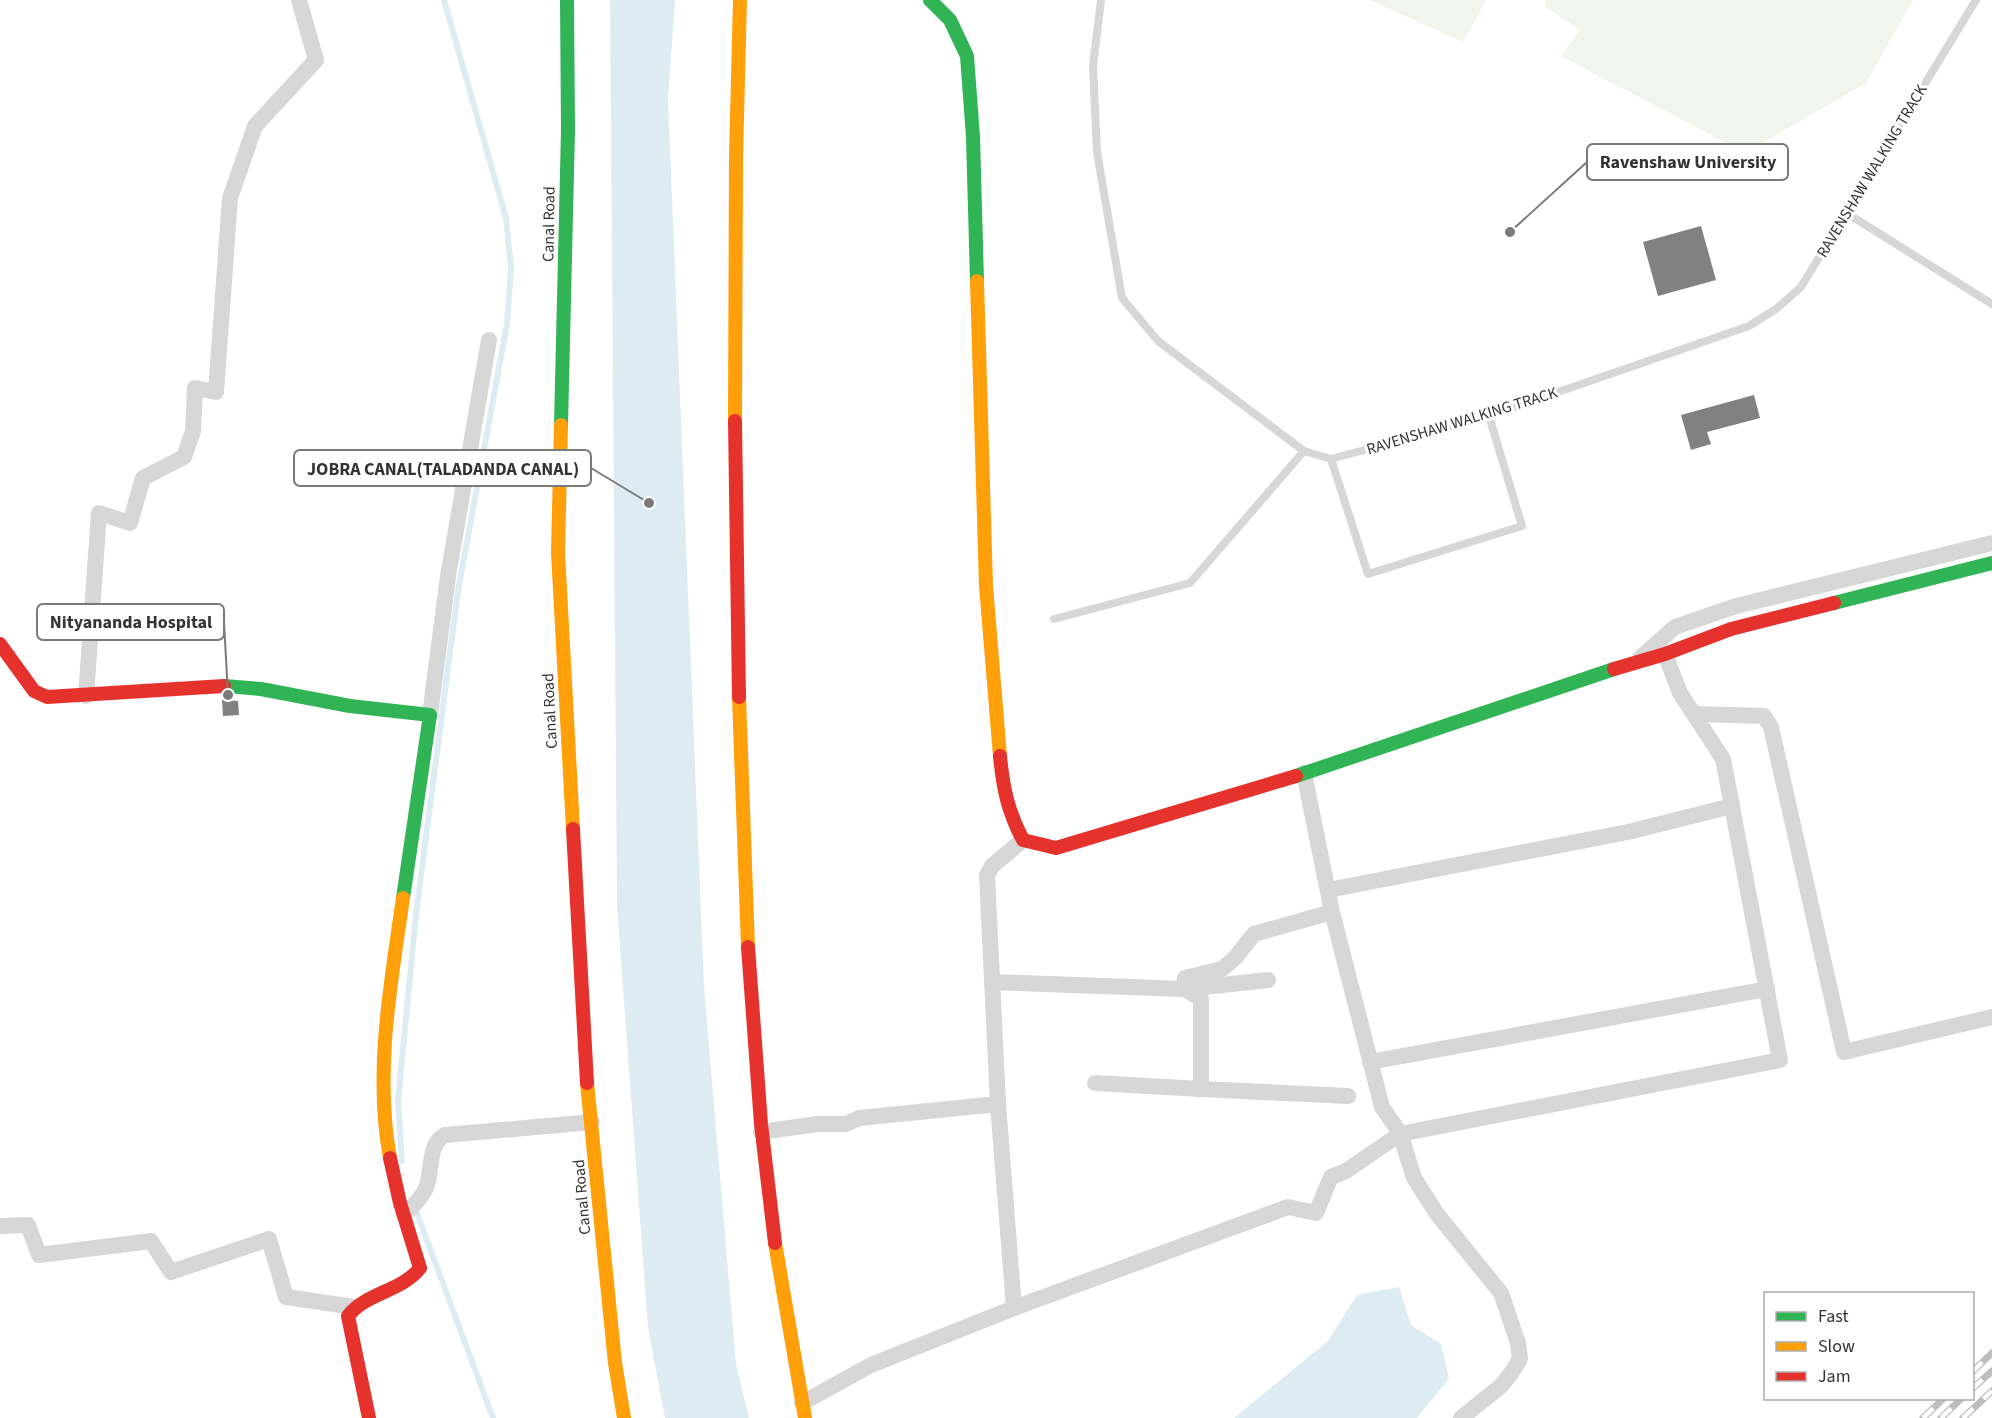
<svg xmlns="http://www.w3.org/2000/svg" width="1992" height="1418" viewBox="0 0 1992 1418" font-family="'Source Sans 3',sans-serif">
<rect width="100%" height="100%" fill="#fff"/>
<g fill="#f1f5ed">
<polygon points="1369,0 1486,0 1463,42"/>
<polygon points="1547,0 1913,0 1866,83 1745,153 1561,56 1580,30 1544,6"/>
</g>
<g fill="#ddebf3">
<polygon points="610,0 675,0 668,100 704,987 736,1364 749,1418 665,1418 648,1328 617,906"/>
<polygon points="1399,1287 1411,1325 1441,1344 1449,1379 1417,1418 1234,1418 1328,1341 1357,1295"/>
</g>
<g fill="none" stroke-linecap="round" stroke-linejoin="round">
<g stroke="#ddebf3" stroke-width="6">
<polyline points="402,1161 398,1102 416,914 458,591 507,324 511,268 506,218 444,0"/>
<polyline points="415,1208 493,1418"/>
</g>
</g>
<g fill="#818181">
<polygon points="1701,226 1716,280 1658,296 1643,242"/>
<polygon points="1754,395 1760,418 1707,432 1711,444 1691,450 1681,415"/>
<polygon points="222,700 238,701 239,715 223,716"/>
</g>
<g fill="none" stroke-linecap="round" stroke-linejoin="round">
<g stroke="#d7d7d7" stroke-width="8">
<polyline points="1101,0 1093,66 1097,152 1122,298 1158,341 1304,451 1331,459 1489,416 1749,326 1776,309 1801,287 1976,0"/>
<polyline points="1848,214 1992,304"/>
<polyline points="1331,459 1368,574 1522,526 1489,416"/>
<polyline points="1054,619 1190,583 1304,451"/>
</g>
<g stroke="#d7d7d7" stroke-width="16">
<polyline points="1640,658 1675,627 1736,606 1992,543"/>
<polyline points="86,696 99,513 130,523 143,478 184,457 193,431 195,388 216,392 230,198 255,126 316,60 299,0"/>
<polyline points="1696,714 1764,716 1771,727 1844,1052 1992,1017"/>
<polyline points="430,715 448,576 489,340"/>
<polyline points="1304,773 1332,912 1382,1107 1400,1133 1414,1178 1437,1214 1501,1293 1518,1343 1520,1359 1512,1372 1501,1386 1461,1418"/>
<polyline points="1328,890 1628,832 1732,806"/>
<polyline points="1268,980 1185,989 1185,978 1222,969 1235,958 1254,934 1332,912"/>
<polyline points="992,982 1185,989 1201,999 1201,1089 1348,1096"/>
<polyline points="1370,1062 1767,989"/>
<polyline points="1095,1083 1201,1089"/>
<polyline points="761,1132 817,1124 846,1124 859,1118 998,1104"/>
<path d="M404,1215C412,1207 421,1199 426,1188C433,1172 427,1144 445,1135L592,1122"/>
<polyline points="0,1226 28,1225 39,1255 151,1241 171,1272 269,1239 286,1297 354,1307"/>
<polyline points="1014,1308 1288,1207 1316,1213 1331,1177 1346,1171 1400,1134 1780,1060 1723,759 1680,693 1665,654"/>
<polyline points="802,1403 871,1365 1014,1308 998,1104 987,875 992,866 1023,840"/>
</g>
<g stroke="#30b455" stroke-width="14">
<polyline points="930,0 950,20 967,56 973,137 977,281"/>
<polyline points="561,425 568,130 567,0"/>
<polyline points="1834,603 1992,563"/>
<polyline points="224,686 261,689 350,706 430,715 403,898"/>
<polyline points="1296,776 1614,669"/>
</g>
<g stroke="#ff9f0a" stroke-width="14">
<polyline points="977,281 986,586 1000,756"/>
<polyline points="735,421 736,157 740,0"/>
<polyline points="561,425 558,553 573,829"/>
<polyline points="739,697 748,947"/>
<polyline points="587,1083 615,1363 624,1418"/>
<path d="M390,1158C374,1073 391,982 403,898"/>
<polyline points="775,1243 805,1418"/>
</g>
<g stroke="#e5322d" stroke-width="14">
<polyline points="735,421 739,697"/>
<polyline points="0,644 34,691 47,697 224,686"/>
<polyline points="1614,669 1665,654 1731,629 1834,603"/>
<path d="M1000,756C1003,788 1008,812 1023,840L1056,848L1296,776"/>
<polyline points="573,829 587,1083"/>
<polyline points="748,947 761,1124 775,1243"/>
<path d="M369,1418L348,1316C367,1292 401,1292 420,1268L400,1203L390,1158"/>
</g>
<g stroke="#bebebe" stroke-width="7">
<g id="rail">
<polyline points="1972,1372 1992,1353"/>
<polyline points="1972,1389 1992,1371"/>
<polyline points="1923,1418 1944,1398"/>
<polyline points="1941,1418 1962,1398"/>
<polyline points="1963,1418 1992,1391"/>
</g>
</g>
<use href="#rail" stroke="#fff" stroke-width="4.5" stroke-dasharray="14" stroke-linecap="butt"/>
</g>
<g text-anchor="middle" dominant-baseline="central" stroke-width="6" stroke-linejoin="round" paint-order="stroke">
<g font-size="16" fill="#333" stroke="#fff">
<text transform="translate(1872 171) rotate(-59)">RAVENSHAW WALKING TRACK</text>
<text transform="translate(549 224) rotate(-89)">Canal Road</text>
<text transform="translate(1462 421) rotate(-17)">RAVENSHAW WALKING TRACK</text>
<text transform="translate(550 711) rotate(-93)">Canal Road</text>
<text transform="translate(582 1197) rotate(-95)">Canal Road</text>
</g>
</g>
<path fill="none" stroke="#7a7a7a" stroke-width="2" d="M1510 232L1587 162M649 503L591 468M228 695L224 622"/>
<g fill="#7a7a7a" stroke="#fff" stroke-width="2">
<circle cx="1510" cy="232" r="6"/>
<circle cx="649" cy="503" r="6"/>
<circle cx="228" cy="695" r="6"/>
</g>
<g fill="#fff" stroke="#7a7a7a" stroke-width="2">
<rect x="1587" y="144" width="201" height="36" rx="6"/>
<rect x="294" y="450" width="297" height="36" rx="6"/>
<rect x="37" y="604" width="187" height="36" rx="6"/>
</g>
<g font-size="18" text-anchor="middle" font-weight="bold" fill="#333">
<text x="1688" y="168">Ravenshaw University</text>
<text x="443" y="475">JOBRA CANAL(TALADANDA CANAL)</text>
<text x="131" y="628">Nityananda Hospital</text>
</g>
<rect x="1764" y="1292" width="210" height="108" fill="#ffffff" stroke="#adadad" stroke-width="1.5"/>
<rect x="1776" y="1312" width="30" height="9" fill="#30b455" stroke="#adadad" stroke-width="1.5"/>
<text x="1818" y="1322" font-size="18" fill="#333333">Fast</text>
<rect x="1776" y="1342" width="30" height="9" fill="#ff9f0a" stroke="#adadad" stroke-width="1.5"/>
<text x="1818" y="1352" font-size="18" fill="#333333">Slow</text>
<rect x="1776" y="1372" width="30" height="9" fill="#e5322d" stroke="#adadad" stroke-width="1.5"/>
<text x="1818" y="1382" font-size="18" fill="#333333">Jam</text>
</svg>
